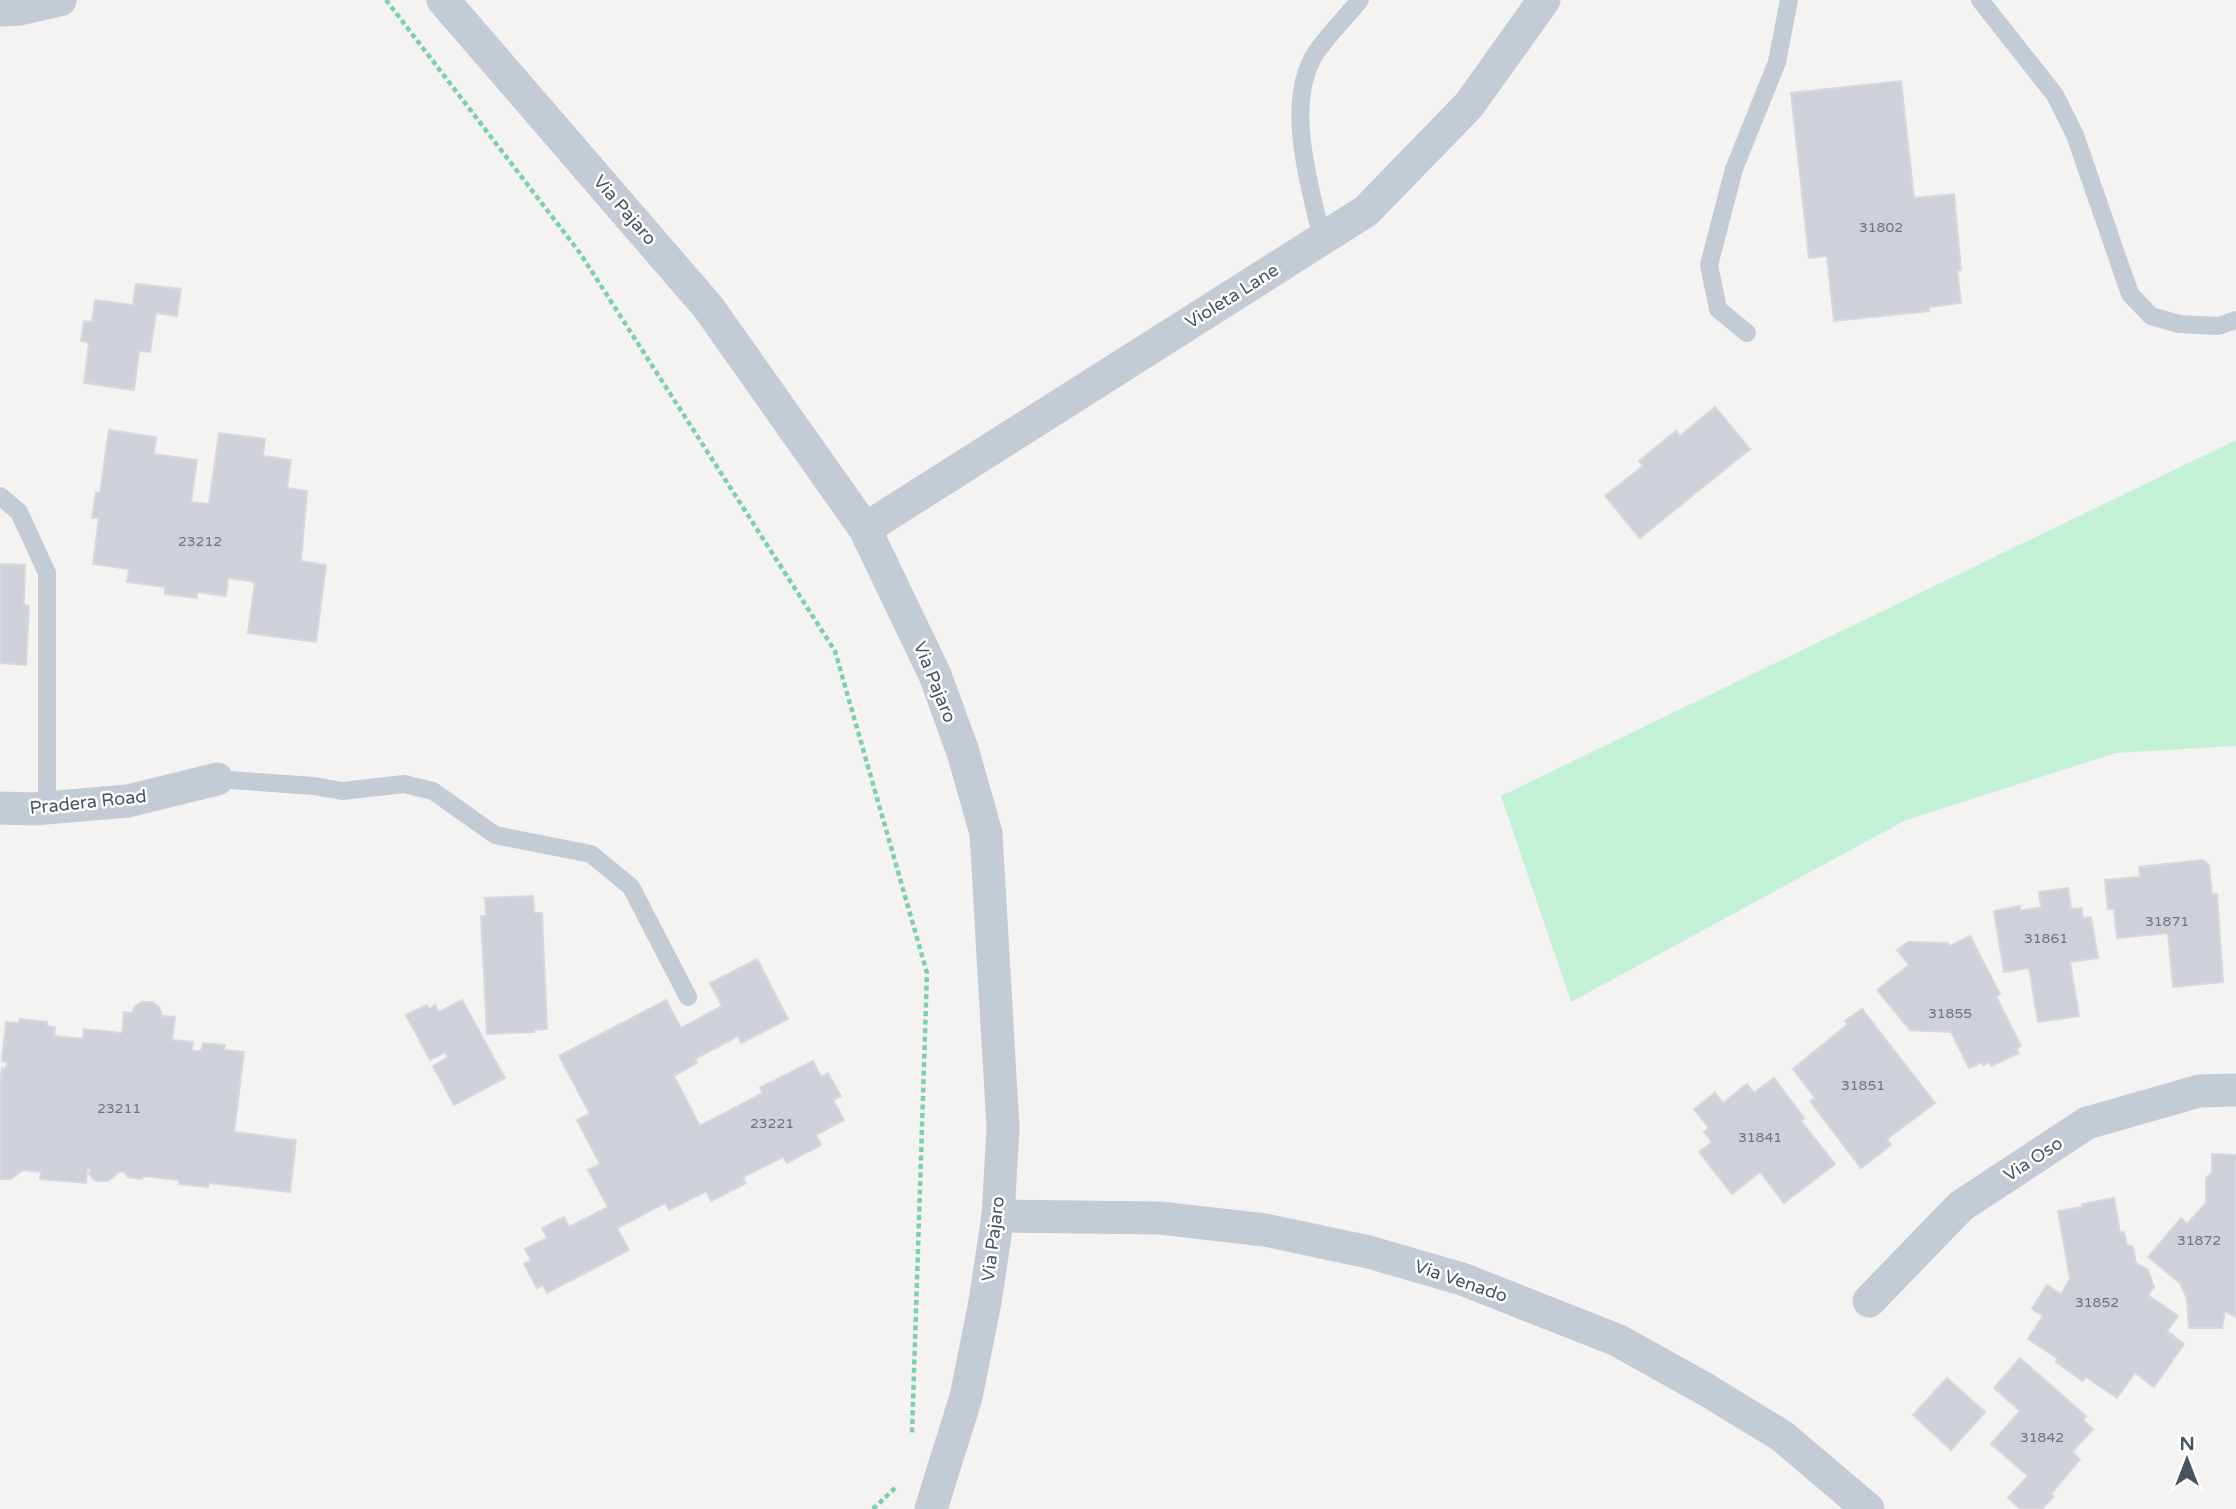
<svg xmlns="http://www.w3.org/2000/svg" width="2236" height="1509" viewBox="0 0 2236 1509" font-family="'Varela Round',sans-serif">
<rect width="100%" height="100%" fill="#f5f3f2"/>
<polygon fill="#c2f1d8" points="2236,440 2236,746 2116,753 1906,820 1571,1002 1501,796"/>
<g fill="#ced1d8" stroke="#d6d8de" stroke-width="2">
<polygon points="1901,81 1914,198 1954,194 1961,270 1957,270 1961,303 1929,307 1929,311 1834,321 1827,256 1809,258 1791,93"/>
<polygon points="136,284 181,289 177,316 156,313 150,352 139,351 134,390 84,383 89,343 81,341 84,321 92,322 95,300 133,305"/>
<polygon points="1715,407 1750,449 1640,538 1605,496 1643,466 1639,461 1676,431 1680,436"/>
<polygon points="109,430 156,437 154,454 197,460 191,502 209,504 219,433 265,439 263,456 291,460 287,488 307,491 301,561 326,565 316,642 248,633 255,582 228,578 226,596 197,592 197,598 165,594 165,587 127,582 129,569 93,564 99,518 92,518 96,493 100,493"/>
<polygon points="0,564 25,565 24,605 29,606 26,665 0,663"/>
<polygon points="2203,860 2209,865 2212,894 2217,894 2223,982 2173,987 2168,933 2117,938 2114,909 2108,909 2105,880 2140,877 2139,867"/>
<polygon points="2068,888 2071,909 2082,908 2083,918 2091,917 2098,958 2070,962 2079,1016 2038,1022 2029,968 2004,972 1994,911 2020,906 2020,911 2041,907 2039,892"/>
<polygon points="533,896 534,913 542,913 547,1029 534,1030 534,1032 487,1034 481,916 486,916 485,898"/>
<polygon points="1970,936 2000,994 1996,996 2021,1046 2016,1049 2019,1053 1991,1066 1989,1062 1983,1065 1982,1062 1969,1068 1951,1032 1910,1030 1877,990 1909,965 1897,950 1908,942 1948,943 1950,946"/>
<polygon points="757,959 788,1019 741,1043 738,1036 695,1059 697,1063 674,1076 700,1126 763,1093 760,1088 813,1061 821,1077 828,1073 841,1096 833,1100 844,1120 816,1135 821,1145 787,1163 783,1157 743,1177 746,1183 711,1201 706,1191 669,1210 665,1203 617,1228 629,1250 547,1293 543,1285 537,1288 524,1264 531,1260 525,1249 547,1238 542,1228 564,1217 569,1227 608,1207 588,1170 600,1164 577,1120 590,1114 559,1056 666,1000 681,1028 722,1006 710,983"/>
<polygon points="462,1000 505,1078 454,1105 433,1066 448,1057 445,1052 430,1060 406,1015 427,1005 429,1009 435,1005 439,1012"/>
<polygon points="142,1002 153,1002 159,1007 162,1016 175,1017 172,1040 193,1042 192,1051 201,1051 203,1043 225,1045 224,1050 244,1052 234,1132 296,1140 290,1192 209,1183 208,1187 179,1184 179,1180 144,1176 141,1179 128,1177 124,1172 119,1172 108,1181 95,1181 89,1174 90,1169 87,1169 86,1183 40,1179 41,1172 23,1170 11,1179 0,1179 0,1083 2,1068 6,1069 7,1062 2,1061 6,1022 19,1023 20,1019 47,1022 47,1026 55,1027 54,1036 83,1039 84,1029 122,1033 124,1012 132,1013 135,1006"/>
<polygon points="1862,1009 1935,1103 1887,1139 1891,1145 1861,1168 1810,1101 1815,1098 1793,1069 1848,1024 1845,1021"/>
<polygon points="1774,1078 1804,1118 1801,1121 1835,1164 1784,1203 1760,1172 1732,1194 1699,1152 1712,1142 1704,1132 1709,1128 1694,1109 1715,1093 1723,1103 1747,1084 1754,1093"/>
<polygon points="2212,1154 2236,1155 2236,1317 2225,1311 2222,1328 2189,1328 2187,1299 2180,1283 2148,1257 2181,1218 2187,1224 2206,1203 2206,1178 2212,1173"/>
<polygon points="2114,1198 2120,1233 2124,1232 2127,1245 2133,1247 2136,1263 2148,1270 2154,1287 2148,1295 2178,1316 2167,1331 2184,1344 2154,1387 2135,1373 2117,1398 2086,1377 2083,1381 2056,1362 2057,1358 2028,1339 2043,1316 2032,1309 2047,1285 2061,1294 2070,1279 2058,1211 2082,1207 2082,1204"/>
<polygon points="2020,1358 2086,1416 2083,1420 2093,1429 2072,1452 2080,1459 2051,1494 2054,1496 2042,1509 2020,1509 2008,1498 2028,1476 1991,1444 2020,1411 1994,1388"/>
<polygon points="1947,1378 1985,1412 1951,1450 1913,1415"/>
</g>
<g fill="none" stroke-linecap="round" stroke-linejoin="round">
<g stroke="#79d0ac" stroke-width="4.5" stroke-dasharray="5 3.5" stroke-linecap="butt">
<polyline points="386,0 580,253 835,651 927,973 912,1433"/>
<polyline points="873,1509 895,1488"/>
</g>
<g stroke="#c3cbd4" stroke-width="18">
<polyline points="1980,0 2055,95 2075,135 2130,294 2151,316 2179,324 2218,326 2236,320"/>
<path d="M1322,239C1310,185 1284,105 1315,54C1328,35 1345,18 1360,0"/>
<polyline points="1747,333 1718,309 1709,265 1734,169 1777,62 1789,0"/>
<polyline points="0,496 19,512 47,573 47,808"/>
<polyline points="217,779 314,786 342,791 404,784 433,791 495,835 591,854 631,887 688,997"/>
</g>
<g stroke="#c3cbd4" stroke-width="33">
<polyline points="443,0 708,307 865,529 935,675 963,752 986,833 1003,1128 998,1216 985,1302 966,1397 931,1509"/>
<polyline points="0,10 20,9 60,0"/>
<polyline points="865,529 1366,211 1469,105 1544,0"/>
<polyline points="0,808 34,809 128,801 217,779"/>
<polyline points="998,1216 1160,1218 1265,1230 1369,1252 1462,1279 1617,1340 1705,1389 1782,1436 1868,1509"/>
<polyline points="1869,1301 1961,1206 2087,1123 2199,1091 2236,1090"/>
</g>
</g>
<g text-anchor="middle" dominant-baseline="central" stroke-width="5" stroke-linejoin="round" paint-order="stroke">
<g font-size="14" fill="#6a737f">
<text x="1881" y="227">31802</text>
<text x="200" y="541">23212</text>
<text x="2167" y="921">31871</text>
<text x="2046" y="938">31861</text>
<text x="1950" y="1013">31855</text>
<text x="1863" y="1085">31851</text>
<text x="119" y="1108">23211</text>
<text x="772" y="1123">23221</text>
<text x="1760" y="1137">31841</text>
<text x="2199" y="1240">31872</text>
<text x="2097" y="1302">31852</text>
<text x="2042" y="1437">31842</text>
</g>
<g font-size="18" fill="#495461" stroke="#fff">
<text transform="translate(625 210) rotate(49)">Via Pajaro</text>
<text transform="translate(1232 296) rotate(-32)">Violeta Lane</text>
<text transform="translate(935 682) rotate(68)">Via Pajaro</text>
<text transform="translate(88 802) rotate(-6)">Pradera Road</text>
<text transform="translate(2033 1159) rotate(-33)">Via Oso</text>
<text transform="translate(993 1239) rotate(-83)">Via Pajaro</text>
<text transform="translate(1461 1281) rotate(19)">Via Venado</text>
</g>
</g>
<g transform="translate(2187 1460)" stroke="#ffffff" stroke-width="5" paint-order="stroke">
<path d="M0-5L12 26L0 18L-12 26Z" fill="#495461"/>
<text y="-10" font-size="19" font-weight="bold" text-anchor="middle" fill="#495461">N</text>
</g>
</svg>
